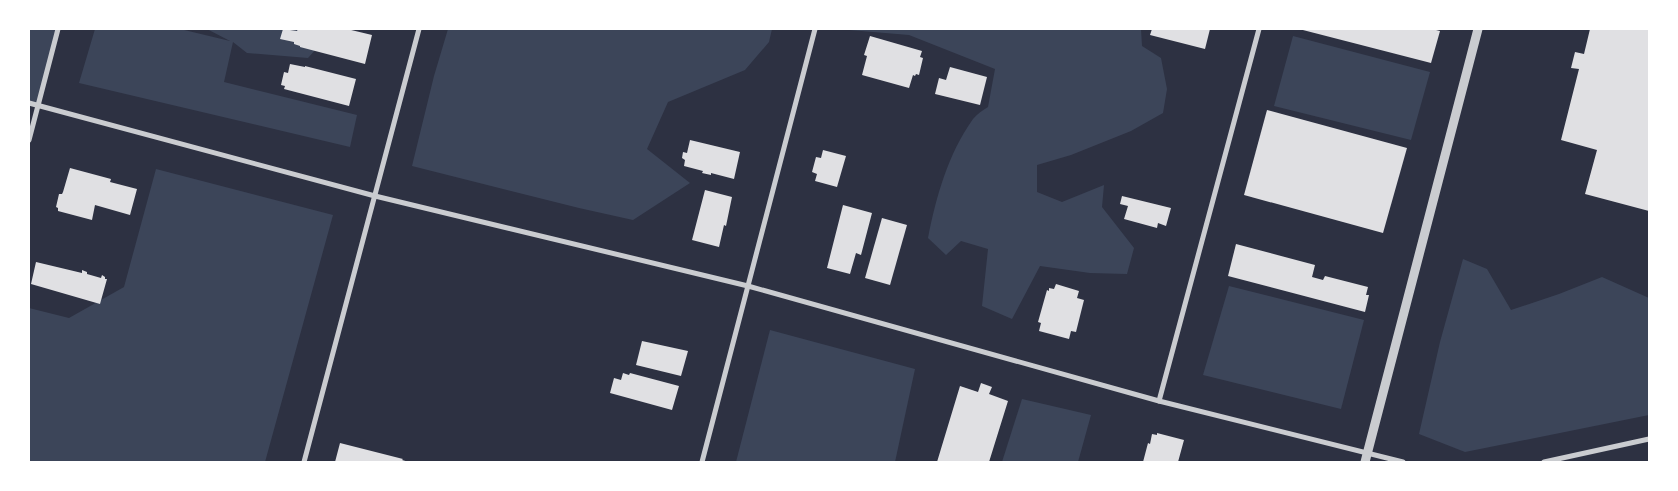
<svg xmlns="http://www.w3.org/2000/svg" width="1678" height="491" viewBox="0 0 1678 491" font-family="Raleway,sans-serif">
<rect width="100%" height="100%" fill="#2d3142"/>
<g fill="#3c4559">
<polygon points="29,29 58,29 38,106 29,103"/>
<polygon points="95,29 180,29 230,41 207,29 334,29 308,58 247,53 233,42 224,82 357,115 350,147 79,83"/>
<polygon points="448,29 772,29 769,42 745,70 668,102 647,149 690,183 633,220 579,208 412,166 434,76"/>
<path d="M849,29H1141L1142,46L1161,58L1167,89L1163,113L1131,131L1071,155L1037,165V192L1062,202L1104,185L1102,207L1134,248L1127,274L1090,273L1040,266L1012,319L982,306L988,249L961,241L946,255L928,238C936,197 948,154 973,119C977,114 983,110 988,107L995,69L909,35L849,30Z"/>
<polygon points="1293,36 1430,72 1411,140 1274,106"/>
<polygon points="156,169 333,215 265,462 29,462 29,308 69,318 124,287"/>
<polygon points="1463,259 1487,269 1511,310 1559,294 1602,277 1649,298 1649,415 1465,452 1419,434 1440,342"/>
<polygon points="1229,286 1364,320 1341,409 1203,375"/>
<polygon points="770,330 915,369 895,462 736,462"/>
<polygon points="1022,399 1091,415 1078,462 1002,462"/>
</g>
<g fill="#e0e0e3">
<polygon points="283,29 297,31 298,29 309,30 309,29 347,29 372,35 365,64 300,47 300,46 294,44 294,42 280,39"/>
<polygon points="1152,29 1210,29 1205,49 1150,35"/>
<polygon points="1299,29 1432,29 1440,31 1431,63"/>
<polygon points="1590,29 1649,29 1649,211 1585,194 1597,150 1561,140 1579,69 1571,68 1575,52 1584,54"/>
<polygon points="870,36 922,51 920,57 923,58 919,75 916,74 915,76 913,75 909,88 862,75 867,56 864,55"/>
<polygon points="290,64 305,67 305,66 356,79 349,106 284,89 285,86 281,85 284,72 288,73"/>
<polygon points="950,67 987,77 980,105 935,94 939,78 946,80"/>
<polygon points="1267,110 1407,148 1383,233 1244,195"/>
<polygon points="690,140 740,152 734,179 711,173 711,175 702,173 703,171 684,166 685,160 682,158 683,152 687,153"/>
<polygon points="823,150 846,156 837,187 815,181 817,174 812,172 816,157 821,158"/>
<polygon points="70,168 111,179 110,182 137,189 130,215 95,205 92,220 58,211 58,208 56,207 59,194 62,194 63,192"/>
<polygon points="705,190 732,197 726,226 724,225 719,247 692,240"/>
<polygon points="1122,196 1171,208 1166,226 1158,223 1157,228 1124,219 1128,206 1120,204"/>
<polygon points="843,205 872,213 861,255 856,253 850,274 827,268"/>
<polygon points="882,218 907,225 890,285 865,278"/>
<polygon points="1236,244 1315,265 1312,277 1323,280 1325,276 1368,287 1366,295 1369,295 1365,312 1228,276"/>
<polygon points="36,262 82,273 82,270 87,272 87,274 101,278 102,275 105,277 105,279 107,279 100,304 31,284"/>
<polygon points="1056,284 1079,291 1077,298 1084,300 1076,332 1071,331 1069,339 1039,331 1041,323 1038,322 1047,290 1049,291 1049,288 1054,289"/>
<polygon points="642,341 688,351 681,376 636,365"/>
<polygon points="623,373 629,375 630,373 679,386 672,410 610,393 614,378 621,380"/>
<polygon points="981,383 992,387 989,394 1008,401 989,462 937,462 960,386 978,392"/>
<polygon points="1157,433 1184,440 1178,462 1143,462 1148,443 1150,444 1152,434 1157,435"/>
<polygon points="340,443 403,459 402,460 409,462 335,462"/>
</g>
<g fill="none" stroke-linecap="round" stroke-linejoin="round">
<g stroke="#caccd0" stroke-width="5">
<polyline points="29,103 375,196 748,286 1159,401 1403,462"/>
<polyline points="29,140 58,29"/>
<polyline points="1159,401 1259,29"/>
<polyline points="304,462 419,29"/>
<polyline points="702,462 815,29"/>
<polyline points="1544,462 1649,439"/>
</g>
<polyline stroke="#caccd0" stroke-width="9" points="1365,462 1478,29"/>
</g>
<rect width="1678" height="491" fill="none" stroke="#ffffff" stroke-width="60"/>
</svg>
